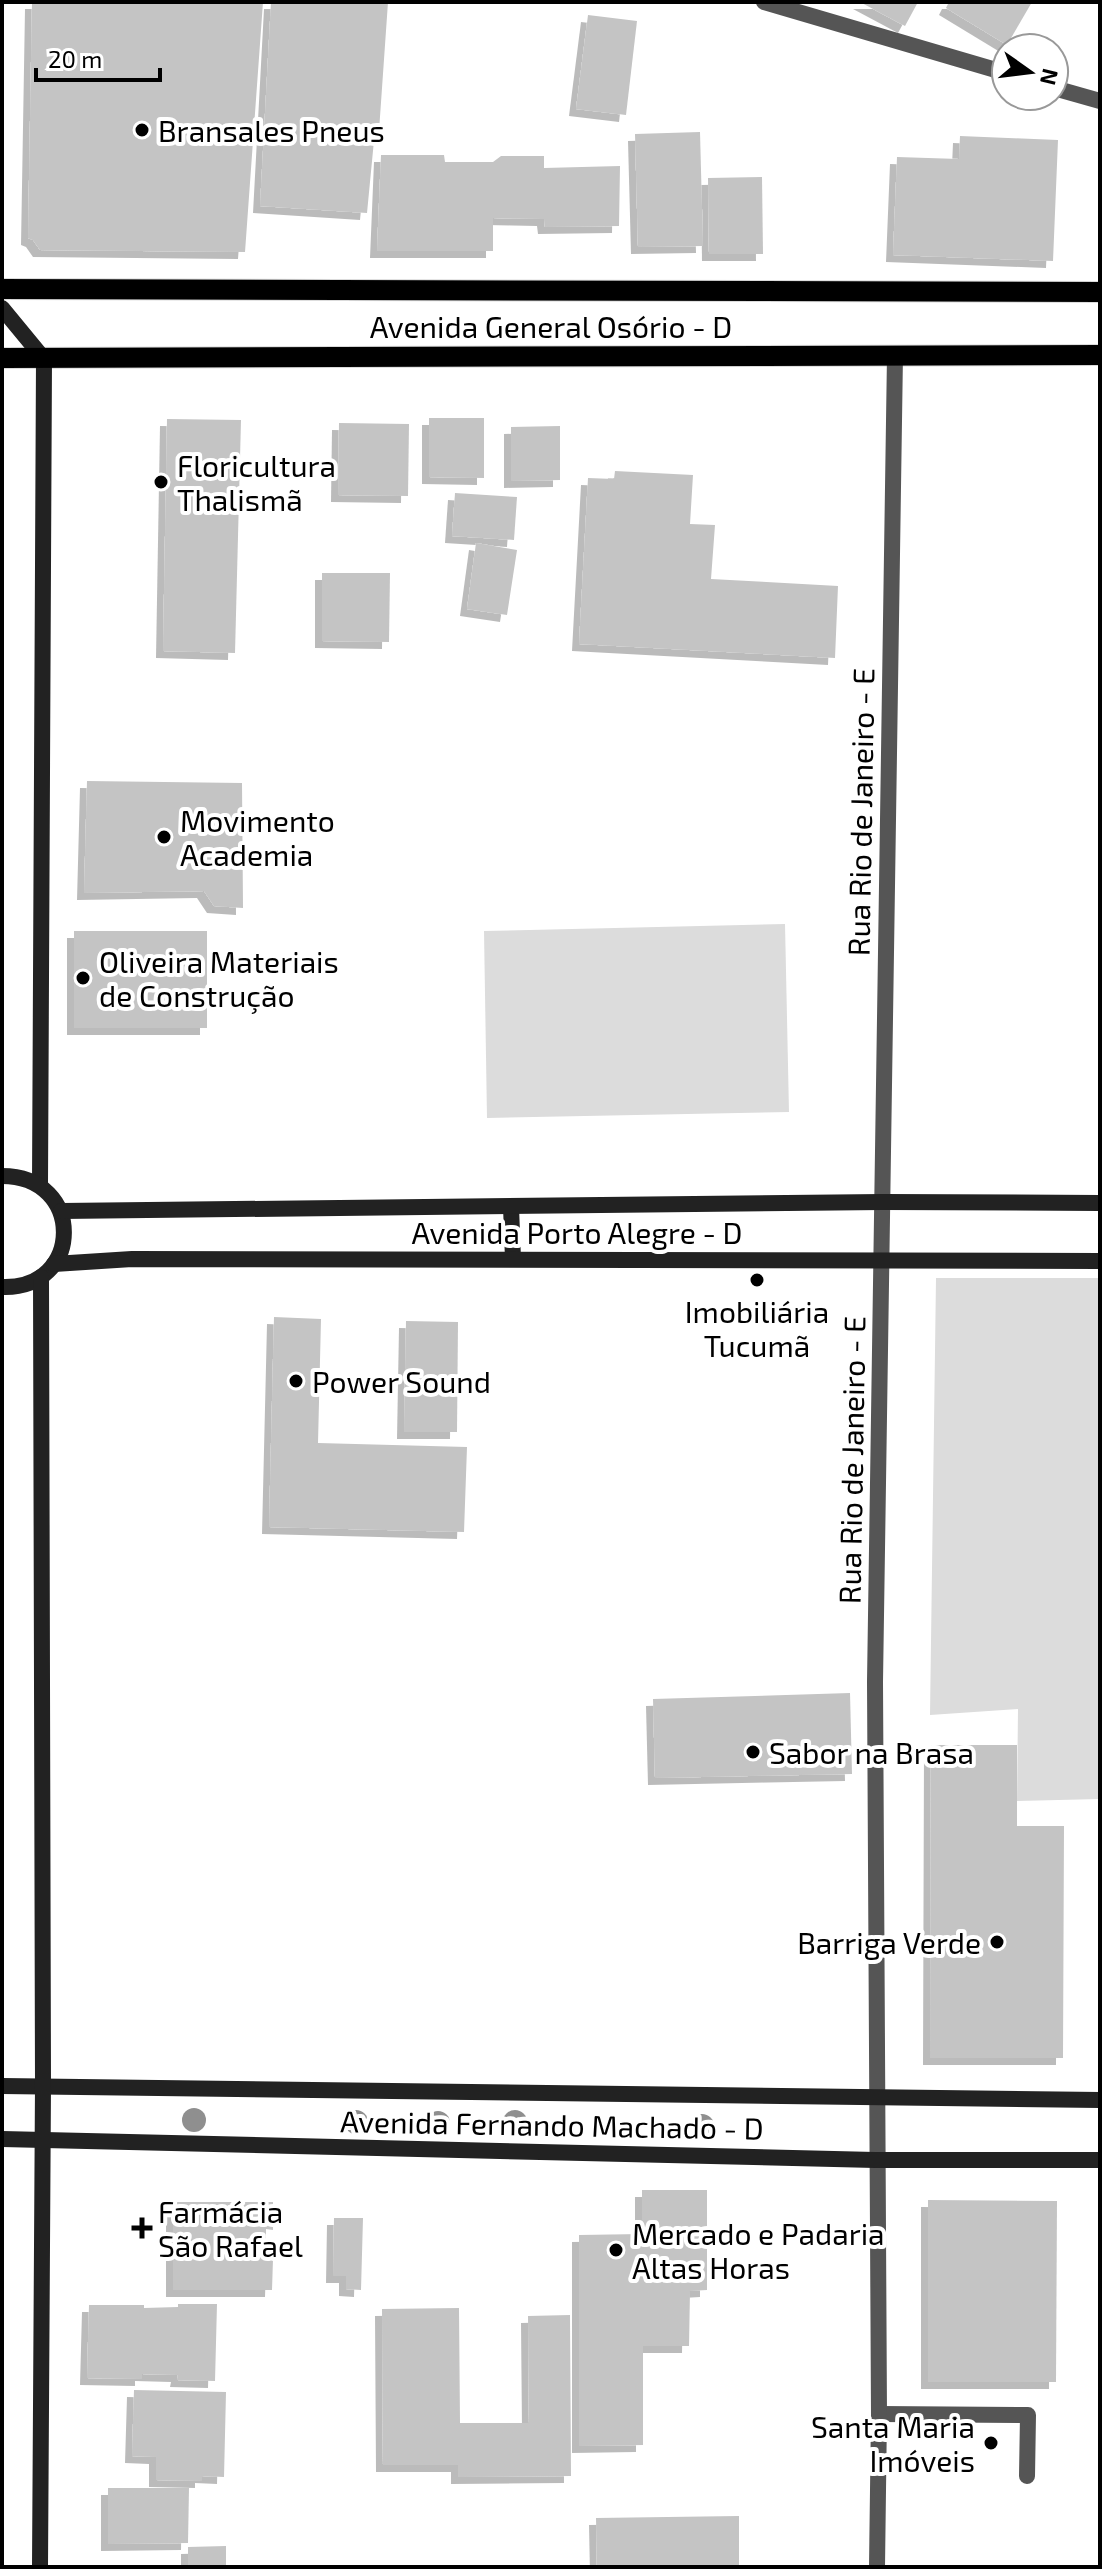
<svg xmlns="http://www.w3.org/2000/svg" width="1102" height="2569" viewBox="0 0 1102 2569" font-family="'Exo 2',sans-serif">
<defs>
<filter id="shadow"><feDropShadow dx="-7" dy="7" stdDeviation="0" flood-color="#0004"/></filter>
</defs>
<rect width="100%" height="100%" fill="#fff"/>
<g fill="#dcdcdc">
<polygon points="785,924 789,1112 487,1118 484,931"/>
<polygon points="936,1278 1100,1278 1100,1799 1017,1801 1018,1709 930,1715"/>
</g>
<g fill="#c4c4c4" filter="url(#shadow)">
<polygon points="32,2 263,2 245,252 40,250 33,240 28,238"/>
<polygon points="271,2 388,2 379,131 375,130 367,213 260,206"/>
<polygon points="860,2 918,2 905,26"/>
<polygon points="949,2 1032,2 1007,45 946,8"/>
<polygon points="588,15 637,21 626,115 576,109"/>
<polygon points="700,132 703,246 638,247 635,134"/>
<polygon points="960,136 1058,140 1053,261 893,255 897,157 959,159"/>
<polygon points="381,155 444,155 445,162 493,162 501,156 544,156 544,168 620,166 619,226 545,227 544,219 493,218 493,251 377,251"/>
<polygon points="762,177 763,254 709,254 708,178"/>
<polygon points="429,418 484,418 484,478 429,477"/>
<polygon points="167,419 241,420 235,653 163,651"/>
<polygon points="339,423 409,424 408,496 338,495"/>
<polygon points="560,426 560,480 511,481 511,427"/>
<polygon points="615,471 693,475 690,524 715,525 711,579 838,586 835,658 579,644 588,478 614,479"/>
<polygon points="455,493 517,497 514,540 452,536"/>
<polygon points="476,543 517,550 507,615 467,609"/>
<polygon points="322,573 390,573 389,642 322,641"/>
<polygon points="87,781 242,783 243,908 214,906 204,891 84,893"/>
<rect x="74" y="931" width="133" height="97"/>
<polygon points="274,1317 321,1319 318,1443 467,1447 464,1532 269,1527"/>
<polygon points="406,1321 458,1322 457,1432 404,1432"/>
<polygon points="850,1693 852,1774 655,1778 653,1699"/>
<polygon points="931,1745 1017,1745 1017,1826 1064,1826 1063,2058 930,2058"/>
<polygon points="642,2190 707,2190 707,2290 690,2291 689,2346 643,2346 643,2445 579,2446 579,2235 642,2234"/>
<polygon points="928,2200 1057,2201 1056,2382 928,2382"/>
<polygon points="173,2202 273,2202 273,2230 266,2229 266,2259 273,2259 272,2290 173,2290"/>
<polygon points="334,2218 363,2218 361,2290 346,2289 346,2276 333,2276"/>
<polygon points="178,2304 217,2304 215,2381 177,2380 178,2375 142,2374 142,2379 87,2378 89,2305 144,2305 144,2308 178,2307"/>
<polygon points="459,2308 460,2423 529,2423 528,2316 570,2315 571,2476 458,2477 458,2465 383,2465 382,2309"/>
<polygon points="134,2390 226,2392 224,2477 202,2476 202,2481 156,2480 156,2457 132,2456"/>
<polygon points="108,2488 189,2488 188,2543 108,2544"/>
<polygon points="739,2516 739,2567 597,2567 596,2518"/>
<polygon points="226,2546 226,2567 188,2567 188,2547"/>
</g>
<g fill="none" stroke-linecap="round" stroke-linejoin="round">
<g stroke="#dbdbdb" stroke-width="22">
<g id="primary">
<polyline points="2,289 1100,292"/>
<polyline points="2,358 1100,355"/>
</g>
</g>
<g stroke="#555" stroke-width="16">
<polyline points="764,2 1006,73"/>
<polyline points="1054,88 1100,101"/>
<polyline points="879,2414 1028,2415 1027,2476"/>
</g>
<polyline stroke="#555" stroke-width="16" points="877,2567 879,2414 875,1682 895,355"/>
<g stroke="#222" stroke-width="16">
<polyline points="2,308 44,359 40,1185"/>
<path d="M2,1176C85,1176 84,1290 2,1287"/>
<polyline points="511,1207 513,1259"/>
<polyline points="61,1211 883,1202 1100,1203"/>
<polyline points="54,1264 132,1259 1100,1261"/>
<polyline points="2,2086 1100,2100"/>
<polyline points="2,2139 875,2160 1100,2160"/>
<polyline points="40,2567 43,2085 41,1277"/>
</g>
<use href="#primary" stroke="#000" stroke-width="20"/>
</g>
<g fill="#8f8f8f">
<circle cx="194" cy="2120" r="12"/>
<circle cx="356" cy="2122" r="12"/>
<circle cx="515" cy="2122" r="12"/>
<circle cx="438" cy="2123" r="12"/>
<circle cx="702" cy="2126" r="12"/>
</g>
<g fill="#000" stroke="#fff" stroke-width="3">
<circle cx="142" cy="130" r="8"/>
<circle cx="161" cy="482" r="8"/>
<circle cx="164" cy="837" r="8"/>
<circle cx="83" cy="978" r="8"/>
<circle cx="757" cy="1280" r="8"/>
<circle cx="296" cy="1381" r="8"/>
<circle cx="753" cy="1752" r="8"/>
<circle cx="997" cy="1942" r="8"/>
<path d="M138 2216h8v8h8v8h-8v8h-8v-8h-8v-8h8z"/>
<circle cx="616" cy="2250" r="8"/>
<circle cx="991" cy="2443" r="8"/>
</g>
<g text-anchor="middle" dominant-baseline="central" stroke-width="8" stroke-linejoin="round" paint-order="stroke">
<g font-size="30" fill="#000" stroke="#fff" text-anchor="start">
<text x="158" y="130">Bransales Pneus</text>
<text x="177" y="465">Floricultura<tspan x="177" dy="34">Thalismã</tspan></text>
<text x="180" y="820">Movimento<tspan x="180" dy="34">Academia</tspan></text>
<text x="99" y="961">Oliveira Materiais<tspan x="99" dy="34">de Construção</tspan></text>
<text x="757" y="1311" text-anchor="middle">Imobiliária<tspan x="757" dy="34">Tucumã</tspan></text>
<text x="312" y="1381">Power Sound</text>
<text x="769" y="1752">Sabor na Brasa</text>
<text x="981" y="1942" text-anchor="end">Barriga Verde</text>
<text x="158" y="2211">Farmácia<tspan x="158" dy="34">São Rafael</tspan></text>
<text x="632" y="2233">Mercado e Padaria<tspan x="632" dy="34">Altas Horas</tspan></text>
<text x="975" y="2426" text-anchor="end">Santa Maria<tspan x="975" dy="34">Imóveis</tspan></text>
</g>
<g font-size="30" fill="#000" stroke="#fff">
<text x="551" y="326">Avenida General Osório - D</text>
<text transform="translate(860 812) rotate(-89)">Rua Rio de Janeiro - E</text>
<text x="577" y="1232">Avenida Porto Alegre - D</text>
<text transform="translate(851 1460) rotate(-89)">Rua Rio de Janeiro - E</text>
<text transform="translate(552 2124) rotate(1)">Avenida Fernando Machado - D</text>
</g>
</g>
<rect width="1102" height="2569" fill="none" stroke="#000000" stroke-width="8"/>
<g transform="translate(1030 72) rotate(104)"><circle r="38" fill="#ffffff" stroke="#999999" stroke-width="2"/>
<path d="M0-6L14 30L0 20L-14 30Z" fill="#000000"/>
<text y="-12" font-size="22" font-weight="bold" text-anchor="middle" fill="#000000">N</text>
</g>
<path d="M36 68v12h124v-12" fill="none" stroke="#000000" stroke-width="4"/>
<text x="48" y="68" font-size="24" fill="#000000" stroke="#ffffff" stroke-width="6" paint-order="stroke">20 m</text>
</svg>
